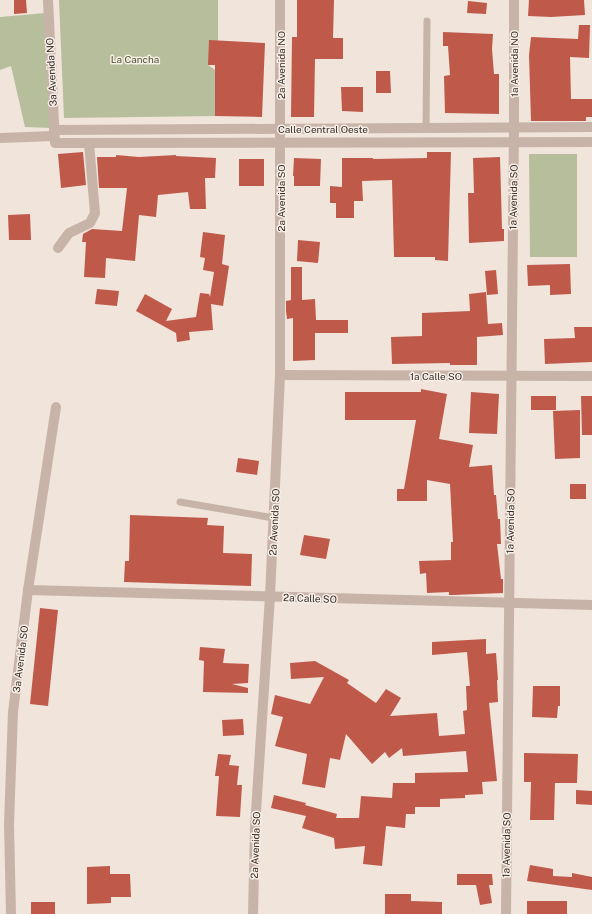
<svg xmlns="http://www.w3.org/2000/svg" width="592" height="914" viewBox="0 0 592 914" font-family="'Public Sans',sans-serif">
<rect width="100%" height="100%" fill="#f0e4db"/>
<g fill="#b7be9c">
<polygon points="59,0 218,0 218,41 208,65 215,70 215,116 64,118"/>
<polygon points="46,13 51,128 25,127 11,66 0,70 0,17"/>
<polygon points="529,154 577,154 577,257 530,257"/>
</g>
<g fill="#bf5a4b">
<polygon points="14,0 26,0 27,13 14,14"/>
<polygon points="297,0 334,0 333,38 343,38 343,59 315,59 314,117 291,117 292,37 297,37"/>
<polygon points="529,0 584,0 585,15 551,17 528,16"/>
<polygon points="468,1 487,3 486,14 467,13"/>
<polygon points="579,25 590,25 589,58 570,57 571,99 592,99 592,117 586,117 586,121 531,121 529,55 531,37 578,39"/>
<polygon points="443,32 493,34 492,49 494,74 499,74 499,114 445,113 444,76 450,75 448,46 443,46"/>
<polygon points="209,40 265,43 262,117 215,116 215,65 208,65"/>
<polygon points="376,71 390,71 391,93 376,93"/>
<polygon points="341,87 363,87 363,112 342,111"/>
<polygon points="83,152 86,185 61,188 58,154"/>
<polygon points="427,152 451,152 448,261 435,260 435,257 394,257 392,180 362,181 363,201 354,201 354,218 336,218 336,203 330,203 330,186 342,187 342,158 373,158 373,159 427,158"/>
<polygon points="116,155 139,157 176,155 176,156 216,158 215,178 205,178 206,209 190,209 188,192 158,195 156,217 139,215 135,261 106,258 105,278 84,277 86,242 82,242 83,234 92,229 122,231 127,188 99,188 97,157 116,157"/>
<polygon points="500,157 502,229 504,229 504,241 469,243 468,193 474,193 473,158"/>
<polygon points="294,158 321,159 320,186 294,186 294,176 293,176"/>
<rect x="239" y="159" width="25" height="27"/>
<polygon points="30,214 31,240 9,240 8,215"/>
<polygon points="203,232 225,235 222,264 229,266 223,306 211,304 213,330 189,332 190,340 177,342 176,333 136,311 145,294 172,309 166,321 196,317 200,293 209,294 210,297 214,272 203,270 205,258 200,257"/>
<polygon points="298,240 320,242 318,263 297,261"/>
<polygon points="570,264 571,294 550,295 550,285 528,286 527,265"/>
<polygon points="291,267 302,267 302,300 315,299 316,320 348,320 348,333 315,333 315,360 293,361 293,318 287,319 286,311 286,301 291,300"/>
<polygon points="496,270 498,294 487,295 485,271"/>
<polygon points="97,289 119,291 117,306 95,304"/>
<polygon points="486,292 488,324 502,323 503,335 477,337 477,365 450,365 450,363 392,364 391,337 422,336 422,313 470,311 469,294"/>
<polygon points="574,327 592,327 592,362 545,364 544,339 575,338"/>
<polygon points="421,389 447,394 439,439 473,445 469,467 492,465 494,495 496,495 498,519 500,519 501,544 497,544 501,579 503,579 503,593 453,595 449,595 449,592 427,593 426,573 420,574 419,561 451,560 451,542 453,542 450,484 427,480 427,501 397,501 397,489 404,489 416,420 345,420 345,392 421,392"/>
<polygon points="471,392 499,394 497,434 469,433"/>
<rect x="531" y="396" width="25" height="14"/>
<polygon points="581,396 592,396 592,435 582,435"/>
<polygon points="580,410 580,458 555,459 553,411"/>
<polygon points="238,458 259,461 257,475 236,472"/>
<rect x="570" y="484" width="16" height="15"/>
<polygon points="130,515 208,518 207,525 224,526 223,553 252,554 251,586 124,582 125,561 129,561"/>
<polygon points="304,535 330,539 326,559 300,555"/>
<polygon points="40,608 58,610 48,706 30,704"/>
<polygon points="486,639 486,654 496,653 498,680 497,680 498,702 489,703 497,781 482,782 483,794 465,795 465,798 440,799 440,807 415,807 415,814 406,814 405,828 386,826 382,866 363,864 365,846 335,849 334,838 302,828 306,816 271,808 274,795 306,803 305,805 337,814 336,818 359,818 361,796 392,798 393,783 415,783 415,773 468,772 466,751 403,756 402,748 389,758 385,752 372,764 346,734 340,760 330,758 325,788 302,784 307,754 275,746 283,717 271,714 275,695 310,704 324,677 291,679 290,663 315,661 349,680 347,683 376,703 386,689 401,698 390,716 437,713 439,736 465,734 463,711 467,710 466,686 470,686 467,652 432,655 432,642"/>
<polygon points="200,647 225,649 223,663 249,664 248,683 232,684 248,688 248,693 203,692 204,661 199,660"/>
<polygon points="533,686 560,686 560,706 558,706 557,718 532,717"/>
<polygon points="243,719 244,735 223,736 222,720"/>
<polygon points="524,753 578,754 577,783 555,783 554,820 530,820 531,782 524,782"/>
<polygon points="218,754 231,755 229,765 239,766 237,785 242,785 240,817 216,816 219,776 215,776"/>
<polygon points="576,790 592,791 592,805 576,804"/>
<polygon points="530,865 553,869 553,876 572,877 572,873 592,877 592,890 527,881"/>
<polygon points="110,866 110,874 130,874 131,897 111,897 111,903 87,904 87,867"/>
<polygon points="457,874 492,874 493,885 489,885 492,903 480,905 476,885 457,885"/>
<polygon points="385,894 411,894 411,901 442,902 442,914 385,914"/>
<rect x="527" y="901" width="40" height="13"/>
<rect x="31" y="902" width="24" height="12"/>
</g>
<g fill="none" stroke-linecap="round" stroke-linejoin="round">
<g stroke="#c8b3a8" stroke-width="7">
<polyline points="426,128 427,21"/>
<polyline points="180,502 274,518"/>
</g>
<g stroke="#c8b3a8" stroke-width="10">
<polyline points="48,0 55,143 592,142"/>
<polyline points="54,130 592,127"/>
<polyline points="0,138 54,136"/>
<polyline points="58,248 69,233 90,223 95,213 89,143"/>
<polyline points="280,375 592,376"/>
<polyline points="28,590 592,605"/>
<polyline points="11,914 9,824 13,712 28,590 56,407"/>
<polyline points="253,914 255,827 270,596 280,375 280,0"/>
<polyline points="506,914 514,128 514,0"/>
</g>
</g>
<g text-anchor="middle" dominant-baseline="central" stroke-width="3" stroke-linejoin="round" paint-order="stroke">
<g font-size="10" fill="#48522d" stroke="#f8efe7">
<text x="135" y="59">La Cancha</text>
</g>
<g font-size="10" fill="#352b28" stroke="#f8efe7">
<text transform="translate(514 64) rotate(-90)">1a Avenida NO</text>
<text transform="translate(281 65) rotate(-90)">2a Avenida NO</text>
<text transform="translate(51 72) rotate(-93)">3a Avenida NO</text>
<text x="323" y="129">Calle Central Oeste</text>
<text transform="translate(513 197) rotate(-89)">1a Avenida SO</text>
<text transform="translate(281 198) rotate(-90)">2a Avenida SO</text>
<text x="436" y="376">1a Calle SO</text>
<text transform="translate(510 521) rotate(-89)">1a Avenida SO</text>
<text transform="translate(274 522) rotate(-87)">2a Avenida SO</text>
<text transform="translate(310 598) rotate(2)">2a Calle SO</text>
<text transform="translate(20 659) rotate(-83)">3a Avenida SO</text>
<text transform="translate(255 845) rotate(-88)">2a Avenida SO</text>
<text transform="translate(506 845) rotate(-89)">1a Avenida SO</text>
</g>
</g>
</svg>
